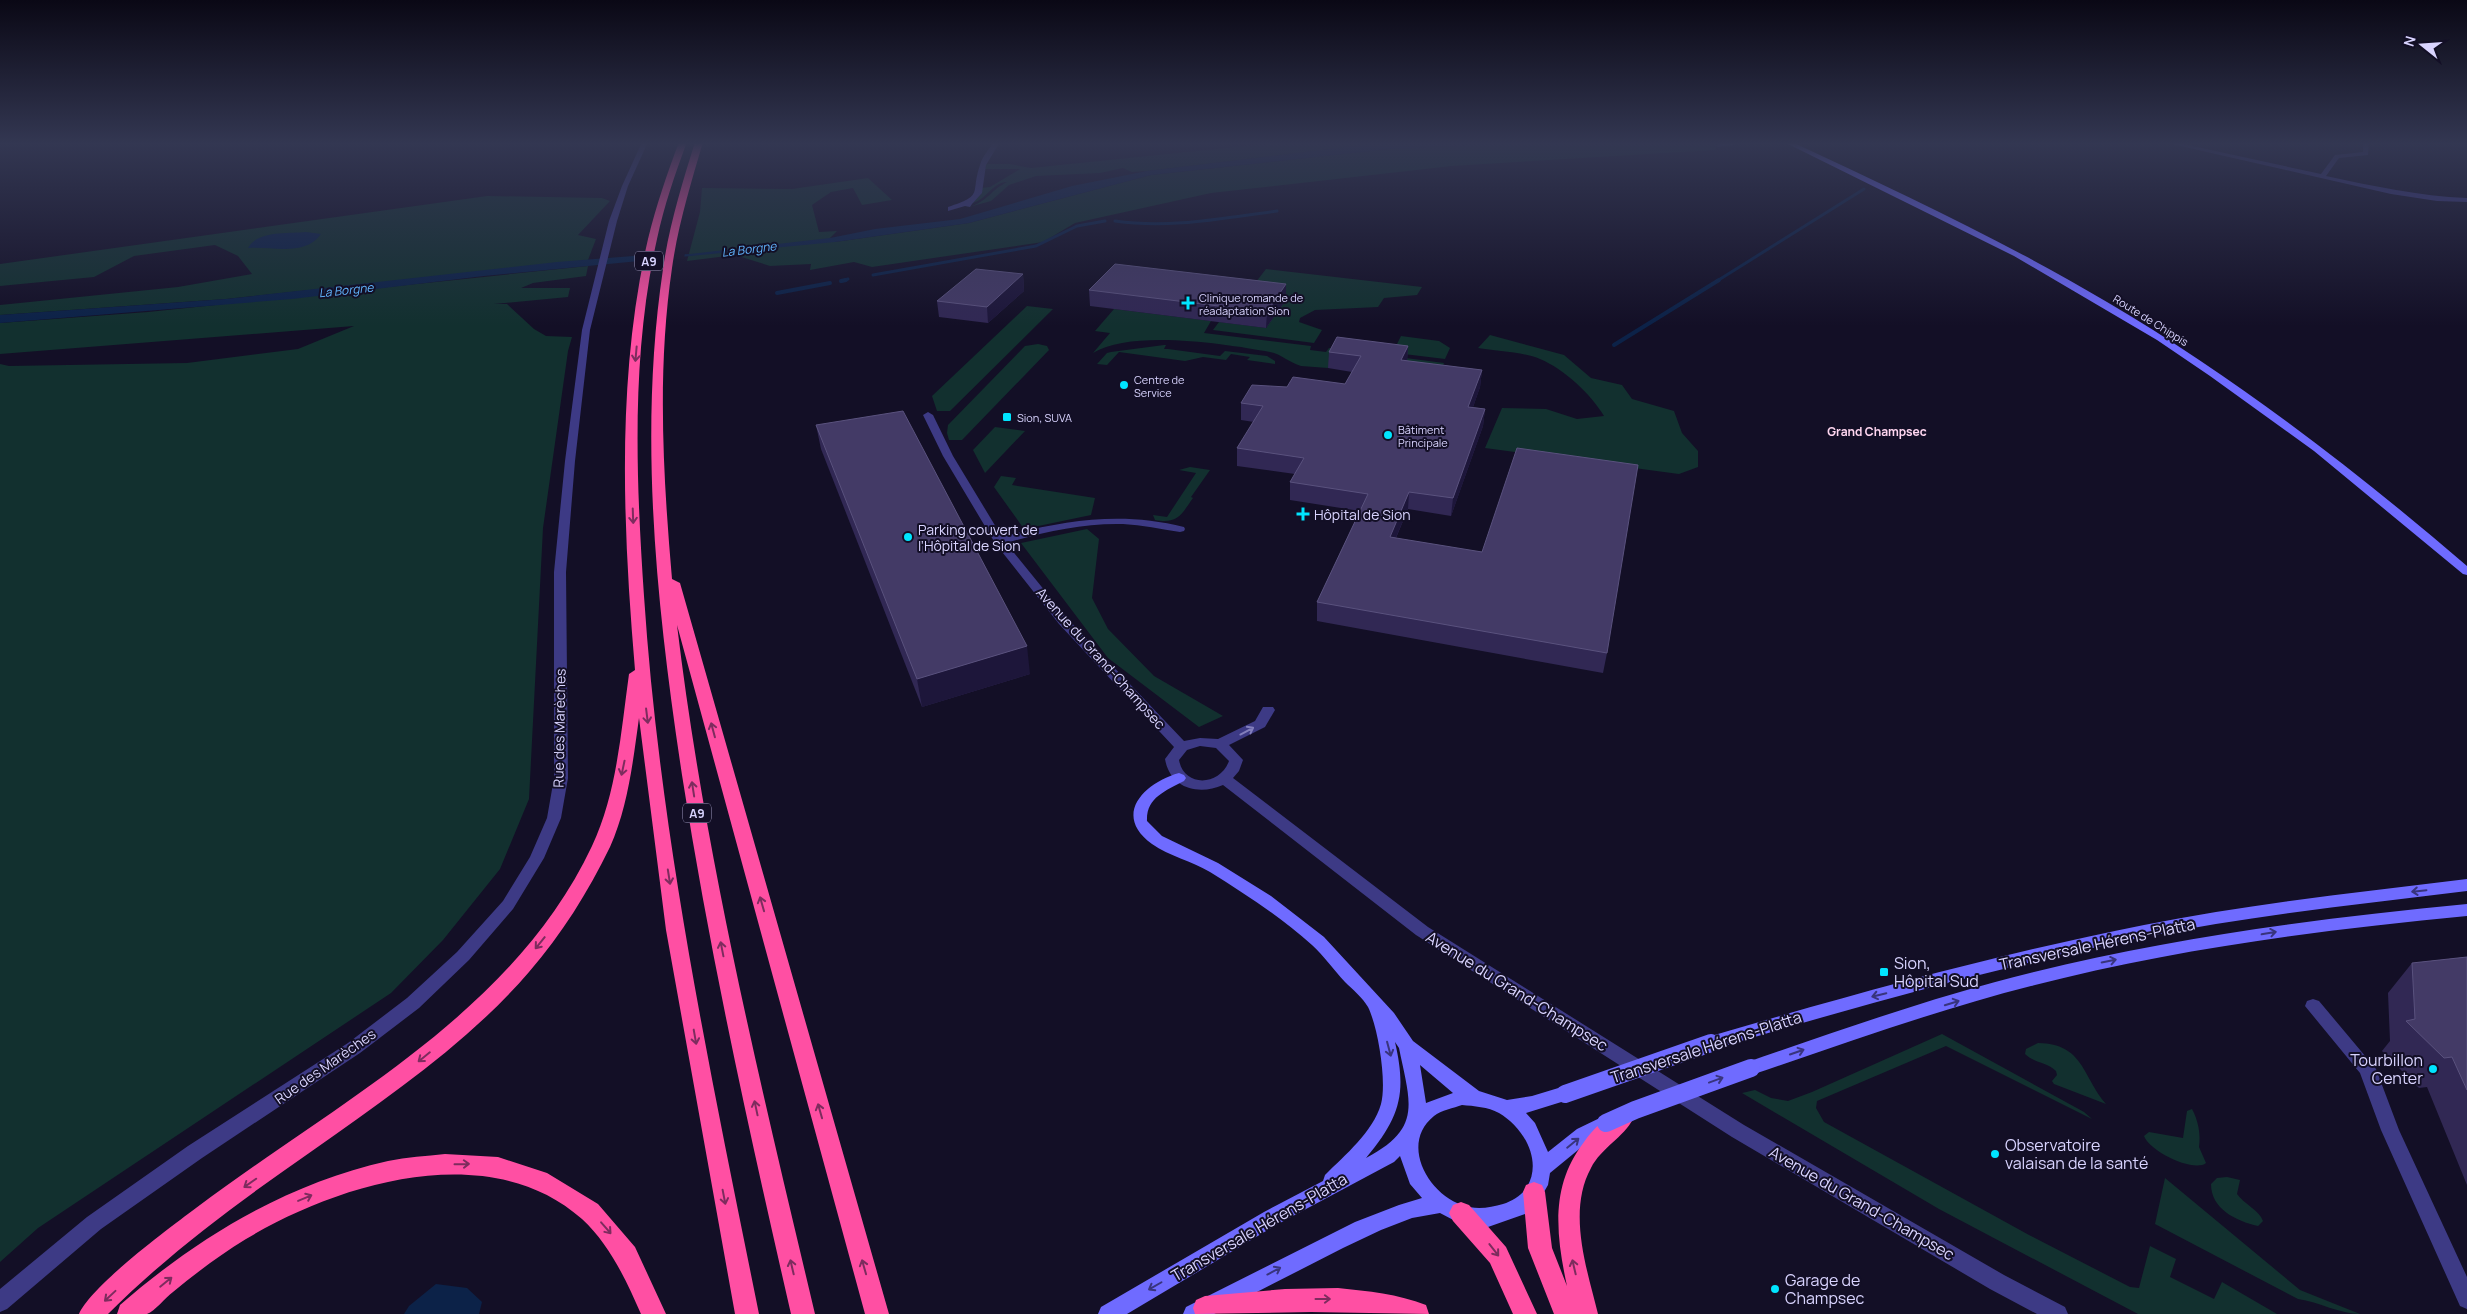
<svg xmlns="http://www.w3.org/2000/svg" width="2467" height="1314" viewBox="0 0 2467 1314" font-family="Manrope,sans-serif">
<rect width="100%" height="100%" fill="#130f26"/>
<g fill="#12302f">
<path d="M1283,142H1417L1379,143L1147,171L1132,172L1123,168L1100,173L1036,176L1009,185L991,201L969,207C987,202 991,190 1007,182C991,183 987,200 972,203L981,194L982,188L990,187L1020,169H985L986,164H1010L1031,168Z"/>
<polygon points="1543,142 1735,142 1717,144 1715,150 1452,166 1211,193 1075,223 1043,242 872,267 854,262 810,270 811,264 770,266 735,255 687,261 700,212 702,188 792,189 868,178 892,200 862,205 853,188 831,192 812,205 819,232 837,231 830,238 835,242 969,223 1151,175 1389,149"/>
<polygon points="487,196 602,198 610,201 578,235 596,239 588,260 226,299 0,315 0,305 178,287 252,274 238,256 215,245 134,256 94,277 0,286 0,264"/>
<polygon points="588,266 586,276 533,283 521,288 570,288 568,297 494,304 507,304 534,329 546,336 572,337 568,351 543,528 529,799 500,869 443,940 391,993 38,1228 0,1262 0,364 9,366 187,363 298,349 354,326 0,354 0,323 148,312"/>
<polygon points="1266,269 1422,287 1417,295 1384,298 1378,307 1315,310 1300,318 1299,322 1322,330 1314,343 1213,330 1219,322 1267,328 1245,296"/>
<polygon points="1027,306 1053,309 950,411 937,411 932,396"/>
<path d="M1114,309L1211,321L1204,333L1311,346L1310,350L1326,352L1329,348L1444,363L1438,380L1337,353L1328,368C1319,367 1310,367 1301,366C1290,363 1281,354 1270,352C1227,344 1131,329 1093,353L1110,333L1095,331Z"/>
<path d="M1490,335L1564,355L1591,378L1622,385L1632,399L1674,411L1682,433L1698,451V467L1679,474L1485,448L1502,408L1546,409L1577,419L1604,416C1591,394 1564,369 1540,359C1524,352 1496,351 1478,348Z"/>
<polygon points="1401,336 1439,341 1450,348 1445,359 1338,346 1394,350"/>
<polygon points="1038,344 1047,346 1049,350 962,440 949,440 947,433 948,425 1025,346"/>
<polygon points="1164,345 1166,345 1164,349 1168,349 1220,356 1225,351 1267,356 1275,361 1275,364 1247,360 1250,357 1231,354 1226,360 1203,357 1185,361 1119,352 1107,365 1097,364 1107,353 1111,352"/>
<polygon points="995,427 1025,431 985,473 973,450"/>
<path d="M1190,467L1210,470L1191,497L1193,498C1181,515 1178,524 1155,520L1153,515L1167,517L1196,473L1179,470Z"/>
<polygon points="1001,476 1016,478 1012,485 1095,498 1091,515 1024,529 994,487"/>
<polygon points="1087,529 1099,539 1092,598 1108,629 1154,676 1223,716 1199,727 1108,658 1021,543"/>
<polygon points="1942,1034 2084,1112 2092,1119 1946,1046 1817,1101 1816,1108 1824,1122 2029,1235 2130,1287 2139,1288 2150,1246 2176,1259 2170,1277 2214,1299 2222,1282 2277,1314 2138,1314 1939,1209 1742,1093 1755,1090 1771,1098 1788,1101 1812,1092"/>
<path d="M2038,1043C2084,1044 2082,1076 2106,1104L2054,1084L2052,1081L2057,1075L2056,1071C2047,1062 2034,1063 2025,1054L2026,1049Z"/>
<path d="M2192,1109C2198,1120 2201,1134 2199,1147L2206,1163C2194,1173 2149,1151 2144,1136L2149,1132L2183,1138L2187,1111Z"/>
<path d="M2227,1177L2240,1180L2237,1194C2244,1204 2259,1210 2263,1221L2258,1226C2236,1221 2211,1209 2211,1184L2217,1178Z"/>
<path d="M2165,1178L2300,1290L2360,1314C2340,1314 2319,1302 2298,1299L2155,1224Z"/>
</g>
<g fill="#0c2248">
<polygon points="1417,142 1543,142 1389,149 1151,175 969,223 835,242 484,276 292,299 0,323 0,315 226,299 557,262 633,256 690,254 830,238 875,229 960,219 1072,186 1147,171 1379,143"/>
<path d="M306,232L321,234C305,257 272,246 248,248C258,230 288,234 306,232Z"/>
<polygon points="436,1284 467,1288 482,1302 479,1314 404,1314 409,1306"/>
</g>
<polygon fill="#130f26" points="685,252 684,259 634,264 636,253"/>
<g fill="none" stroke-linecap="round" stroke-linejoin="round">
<g stroke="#0c2248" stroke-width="3">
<path d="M1115,221C1170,229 1223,218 1277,211"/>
<polyline points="873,275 1036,246 1077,226 1105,221"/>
<polyline points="842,281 848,279"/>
<polyline points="1717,281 1864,189"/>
</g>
<g stroke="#0c2248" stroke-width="4">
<polyline points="841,281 846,280"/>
<polyline points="777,293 830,283"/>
<polyline points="1614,345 1719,280"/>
</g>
<g fill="#3d3a85" fill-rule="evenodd">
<polygon points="642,142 648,142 628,186 617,221 590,330 575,461 566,572 568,778 561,818 544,858 513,909 469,960 419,1008 360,1053 202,1158 101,1229 7,1309 0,1312 0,1289 87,1217 188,1146 348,1043 407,998 457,952 503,901 530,857 547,818 554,778 554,572 565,461 582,330 609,221 622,186"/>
<path d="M994,142H1000L986,165L982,193L972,204L970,207L965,206L948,211V207C985,195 970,194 980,165C982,157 989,149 994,142Z"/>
<polygon points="1731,142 1754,142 1718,147 1715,145"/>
<path d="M2163,142H2174L2321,174L2335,155L2363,152V142H2369L2368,155L2339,158L2326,176C2373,186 2419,196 2467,198V202L2437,201L2391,194Z"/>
<path d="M928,412L933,415L953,456L1002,537C1063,520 1122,511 1184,527L1185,529L1184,531L1180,532C1161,529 1142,525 1123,524C1083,523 1044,532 1006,543L1067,618L1184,741L1200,738L1218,739L1255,721L1263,707H1273L1275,710L1265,727L1229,745L1243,760L1239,771L1233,778L1428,927L1744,1125L2004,1275L2065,1307L2068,1314H2037L1990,1289L1732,1137L1416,935L1223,785C1198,796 1170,788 1165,759L1174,747L1059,624L995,543L943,456L923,415ZM1200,746L1216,748L1229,761C1220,786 1184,788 1179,760L1187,750Z"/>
<polygon points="2313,999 2319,1001 2376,1069 2399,1130 2467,1277 2467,1309 2460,1306 2381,1130 2360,1073 2305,1006 2307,1001"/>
</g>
<g fill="#6f6bff" fill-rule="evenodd">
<path d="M1784,142H1792C1899,192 2006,242 2107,302C2236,378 2354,469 2467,566V575L2463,574L2314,451L2210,376L2157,340L2014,256Z"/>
<path d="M1179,773L1184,775L1186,778L1184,781C1165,791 1146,798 1147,821L1162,836L1218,863L1271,896L1324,937L1394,1013L1413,1041L1479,1091L1507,1100L1532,1096L1565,1086L1571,1089L1574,1094L1571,1099L1526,1113L1535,1123L1548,1152L1577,1129L1606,1115L1612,1117L1615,1123L1612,1129L1589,1141L1550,1173L1548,1185L1537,1204L1525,1214L1488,1227L1459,1223L1440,1213L1412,1218L1381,1230L1343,1248L1214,1314H1183L1186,1307L1355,1222L1399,1205L1422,1198L1410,1184L1400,1156L1394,1162L1278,1224L1127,1314H1098L1101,1307L1264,1212L1323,1181L1325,1175C1345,1155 1373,1132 1381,1104C1387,1082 1378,1027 1368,1007C1363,998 1352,989 1345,982C1334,970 1324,956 1312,945C1281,917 1245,894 1210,872C1192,861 1169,856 1152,844C1112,815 1144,783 1179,773ZM1395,1042L1399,1048C1410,1103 1423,1128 1366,1158C1400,1117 1407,1094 1395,1042ZM1420,1065L1453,1093L1426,1103ZM1462,1105C1474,1106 1488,1107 1499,1113C1523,1127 1543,1160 1527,1187C1521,1196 1512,1201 1503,1204C1490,1208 1475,1210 1462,1205C1427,1193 1400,1143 1434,1116C1441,1110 1454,1108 1462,1105Z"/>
<path d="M2467,879V891C2359,904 2251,916 2144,937C1998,967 1854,1007 1711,1050L1705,1048L1702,1043L1705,1038L1711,1036C1854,994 1998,954 2144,925C2251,904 2359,892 2467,879Z"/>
<path d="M2467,904V916C2320,930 2174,949 2031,986C1936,1010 1844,1044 1751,1075L1745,1073L1742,1068L1745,1063C1840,1030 1936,996 2034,972C2176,937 2321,918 2467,904Z"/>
</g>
<g fill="#ff4fa3" fill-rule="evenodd">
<path d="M679,142H687C675,174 664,206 657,239C631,356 636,477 644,596C660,838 711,1076 759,1314H735L666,930L639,718C633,761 628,807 610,847C588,892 562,934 529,972C468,1043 388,1097 312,1151C240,1201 170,1252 108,1314H79C91,1286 169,1228 196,1208C338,1101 513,1014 592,846C617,793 621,731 629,674L635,670C623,528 616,379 648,239C656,206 667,174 679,142Z"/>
<path d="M695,142H703C691,183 678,225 672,268C657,371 663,475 672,579L680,583L889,1314H865L677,625C705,858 761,1086 815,1314H791C750,1135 710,956 682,775C657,609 638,437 663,269C669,226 682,184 695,142Z"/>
<path d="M1622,1110L1630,1112L1633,1119C1624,1137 1601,1148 1591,1168C1567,1212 1587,1269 1598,1314H1554L1528,1248L1523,1192L1526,1185L1534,1182L1542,1185L1545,1192L1552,1248L1567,1286C1556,1235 1550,1186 1584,1142C1593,1129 1607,1115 1622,1110Z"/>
<path d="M445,1154L498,1157L547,1173L598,1204L635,1247L666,1314H641C626,1280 610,1245 582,1219C490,1137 339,1183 246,1239C220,1255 196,1273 173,1292C165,1298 155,1311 147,1314C139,1314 125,1314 117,1314L120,1305C198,1237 286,1184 388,1161C407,1157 426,1156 445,1154Z"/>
<polygon points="1461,1202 1469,1205 1506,1247 1537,1314 1513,1314 1490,1263 1453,1221 1449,1213 1453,1205"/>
<path d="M1338,1288C1368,1291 1398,1294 1426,1305L1429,1314L1311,1312L1195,1314L1193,1308L1196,1300L1205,1296L1285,1289Z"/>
</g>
<g stroke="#6f6bff" stroke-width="18">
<polyline points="1565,1094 1711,1043"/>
<polyline points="1606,1123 1635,1110 1751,1068"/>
</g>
</g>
<g fill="#312854">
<polygon points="1023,274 1024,291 988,323 939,317 937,301"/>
<polygon points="1089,290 1286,300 1266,328 1090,306"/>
<polygon points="1408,346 1407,361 1482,370 1480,387 1473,407 1485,409 1483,426 1451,516 1408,509 1396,538 1607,653 1603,673 1317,621 1317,602 1360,511 1290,500 1290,482 1295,474 1237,466 1237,448 1254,422 1241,420 1241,403 1287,387 1345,384 1352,372 1328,368 1329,352"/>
<polygon points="816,425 1030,674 922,707 821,449"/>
<polygon points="2467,957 2467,1185 2427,1087 2419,1088 2382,1051 2390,1041 2388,993 2412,963"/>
</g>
<g fill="#1d163a">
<polygon points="1023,274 1024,291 988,323 987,307"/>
<polygon points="1286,284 1286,300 1266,328 1267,312"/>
<polygon points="1408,346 1407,362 1401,360"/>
<polygon points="1482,370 1480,387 1467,424 1468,407"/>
<polygon points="1485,409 1483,426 1451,516 1453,498"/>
<polygon points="1409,492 1408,509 1388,556 1390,537"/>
<polygon points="1027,646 1030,674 922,707 917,679"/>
</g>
<g fill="#433a66" stroke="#5a527e">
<polygon points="1115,264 1286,284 1267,312 1089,290"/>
<polygon points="976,269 1023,274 987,307 937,301"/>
<polygon points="1337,337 1408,346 1401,360 1482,370 1468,407 1485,409 1453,498 1409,492 1390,537 1482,552 1517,448 1638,465 1607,653 1317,602 1368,494 1290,482 1304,458 1237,448 1263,406 1241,403 1252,385 1287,387 1293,377 1345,384 1361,356 1329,352"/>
<polygon points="903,411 1027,646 917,679 816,425"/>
<polygon points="2467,957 2467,1090 2452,1057 2444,1058 2406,1021 2415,1019 2412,963"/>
</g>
<defs><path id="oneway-shaft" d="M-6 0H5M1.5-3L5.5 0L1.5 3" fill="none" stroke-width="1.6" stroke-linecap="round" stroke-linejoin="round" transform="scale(1.25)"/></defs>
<g stroke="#7d2c5e">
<use href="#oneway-shaft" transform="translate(636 354) rotate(95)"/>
<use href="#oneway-shaft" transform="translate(633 516) rotate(88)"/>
<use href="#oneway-shaft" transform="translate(647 716) rotate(83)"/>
<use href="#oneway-shaft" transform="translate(713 730) rotate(-105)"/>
<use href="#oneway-shaft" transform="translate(623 768) rotate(102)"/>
<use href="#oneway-shaft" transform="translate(693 789) rotate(-99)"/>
<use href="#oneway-shaft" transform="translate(669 877) rotate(81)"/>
<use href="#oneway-shaft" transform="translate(762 904) rotate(-106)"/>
<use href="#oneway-shaft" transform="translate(540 943) rotate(129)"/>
<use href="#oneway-shaft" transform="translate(722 949) rotate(-101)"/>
<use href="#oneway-shaft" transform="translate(695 1037) rotate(80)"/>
<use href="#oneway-shaft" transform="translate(424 1057) rotate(141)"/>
<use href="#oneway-shaft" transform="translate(756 1108) rotate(-102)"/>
<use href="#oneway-shaft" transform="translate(820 1111) rotate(-106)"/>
<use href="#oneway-shaft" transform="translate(462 1164) rotate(-1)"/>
<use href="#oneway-shaft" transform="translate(250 1183) rotate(145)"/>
<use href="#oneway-shaft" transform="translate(724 1197) rotate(79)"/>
<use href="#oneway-shaft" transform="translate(305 1198) rotate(-23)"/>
<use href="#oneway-shaft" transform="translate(606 1228) rotate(49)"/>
<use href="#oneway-shaft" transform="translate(1494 1250) rotate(52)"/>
<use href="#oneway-shaft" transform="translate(792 1267) rotate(-103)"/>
<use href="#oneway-shaft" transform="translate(864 1267) rotate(-106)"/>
<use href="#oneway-shaft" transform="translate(1574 1267) rotate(-103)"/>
<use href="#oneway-shaft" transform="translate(166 1282) rotate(-39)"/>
<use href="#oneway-shaft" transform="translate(110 1296) rotate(137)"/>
<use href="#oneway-shaft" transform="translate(1323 1299)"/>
</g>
<use stroke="#837fbc" href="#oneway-shaft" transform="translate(1247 731) rotate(-28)"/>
<g stroke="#38347d">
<use href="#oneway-shaft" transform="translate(2419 891) rotate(174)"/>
<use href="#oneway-shaft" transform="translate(2269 933) rotate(-10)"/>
<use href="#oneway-shaft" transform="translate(2109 961) rotate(-11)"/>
<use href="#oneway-shaft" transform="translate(1879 995) rotate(167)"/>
<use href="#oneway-shaft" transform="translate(1952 1003) rotate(-17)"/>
<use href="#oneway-shaft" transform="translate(1389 1049) rotate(75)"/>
<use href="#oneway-shaft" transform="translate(1797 1052) rotate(-19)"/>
<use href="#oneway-shaft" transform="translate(1716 1080) rotate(-20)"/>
<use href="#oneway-shaft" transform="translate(1573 1143) rotate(-39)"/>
<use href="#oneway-shaft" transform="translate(1274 1271) rotate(-28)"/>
<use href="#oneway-shaft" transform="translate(1155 1286) rotate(150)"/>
</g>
<linearGradient id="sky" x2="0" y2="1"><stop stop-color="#0a0815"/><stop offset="0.44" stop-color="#333752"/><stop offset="1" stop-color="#333752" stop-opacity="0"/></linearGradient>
<rect width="2467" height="326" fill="url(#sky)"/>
<g fill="#00e5ff" stroke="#130f26" stroke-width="2">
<path d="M1185.5 295.5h5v5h5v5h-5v5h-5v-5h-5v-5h5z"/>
<circle cx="1124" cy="385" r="5"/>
<rect x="1002" y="412" width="10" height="10" rx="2.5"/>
<circle cx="1388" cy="435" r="5"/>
<path d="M1300.5 506.5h5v5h5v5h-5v5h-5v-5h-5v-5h5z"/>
<circle cx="908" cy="537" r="5"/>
<rect x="1879" y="967" width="10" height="10" rx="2.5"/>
<circle cx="2433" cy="1069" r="5"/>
<circle cx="1995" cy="1154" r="5"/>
<circle cx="1775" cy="1289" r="5"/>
</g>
<g text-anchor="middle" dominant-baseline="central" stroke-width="4" stroke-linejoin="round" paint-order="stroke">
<g font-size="11" fill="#d9d4ff" stroke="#130f26" text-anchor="start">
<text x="1199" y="297">Clinique romande de<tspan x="1199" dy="13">réadaptation Sion</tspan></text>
<text x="1134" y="379">Centre de<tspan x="1134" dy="13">Service</tspan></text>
<text x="1017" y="417">Sion, SUVA</text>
<text x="1398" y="429">Bâtiment<tspan x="1398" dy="13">Principale</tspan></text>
</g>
<g font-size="11" fill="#d9d4ff" stroke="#130f26">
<text transform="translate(2151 320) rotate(32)">Route de Chippis</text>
</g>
<g font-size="12" font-style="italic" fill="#62b6ff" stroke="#130f26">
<text transform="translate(749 249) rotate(-7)">La Borgne</text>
<text transform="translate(346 290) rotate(-6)">La Borgne</text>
</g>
<g fill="#130f26" stroke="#9e99be" stroke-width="1">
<rect x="635" y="251.5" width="28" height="19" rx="4"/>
<rect x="683" y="803.5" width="28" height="19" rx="4"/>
</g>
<g font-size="12" font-weight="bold" fill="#d9d4ff">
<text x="649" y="261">A9</text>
<text x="697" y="813">A9</text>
</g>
<g font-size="12" font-weight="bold" fill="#ffd6f0" stroke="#130f26">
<text x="1877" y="431">Grand Champsec</text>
</g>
<g font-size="14" fill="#d9d4ff" stroke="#130f26" text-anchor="start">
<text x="1314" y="514">Hôpital de Sion</text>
<text x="918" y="529">Parking couvert de<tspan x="918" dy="16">l’Hôpital de Sion</tspan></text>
</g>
<g font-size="14" fill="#d9d4ff" stroke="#130f26">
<text transform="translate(1101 658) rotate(48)">Avenue du Grand-Champsec</text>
<text transform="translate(559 728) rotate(-89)">Rue des Marèches</text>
<text transform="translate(325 1066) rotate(-35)">Rue des Marèches</text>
</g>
<g font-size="16" fill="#d9d4ff" stroke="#130f26">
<text transform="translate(2097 944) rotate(-12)">Transversale Hérens-Platta</text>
<text transform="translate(1517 991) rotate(32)">Avenue du Grand-Champsec</text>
<text transform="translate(1706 1047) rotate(-18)">Transversale Hérens-Platta</text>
<text transform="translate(1862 1203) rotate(30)">Avenue du Grand-Champsec</text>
<text transform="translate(1259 1227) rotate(-30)">Transversale Hérens-Platta</text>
</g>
<g font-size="16" fill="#d9d4ff" stroke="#130f26" text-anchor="start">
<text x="1894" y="963">Sion,<tspan x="1894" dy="18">Hôpital Sud</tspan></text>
<text x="2423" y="1060" text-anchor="end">Tourbillon<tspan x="2423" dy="18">Center</tspan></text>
<text x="2005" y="1145">Observatoire<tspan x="2005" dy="18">valaisan de la santé</tspan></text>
<text x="1785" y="1280">Garage de<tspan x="1785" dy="18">Champsec</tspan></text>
</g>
</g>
<g transform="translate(2422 45) rotate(287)" stroke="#130f26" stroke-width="4" paint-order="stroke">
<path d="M0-4L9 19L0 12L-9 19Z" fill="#d9d4ff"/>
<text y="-8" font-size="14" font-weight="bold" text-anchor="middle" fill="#d9d4ff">N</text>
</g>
</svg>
